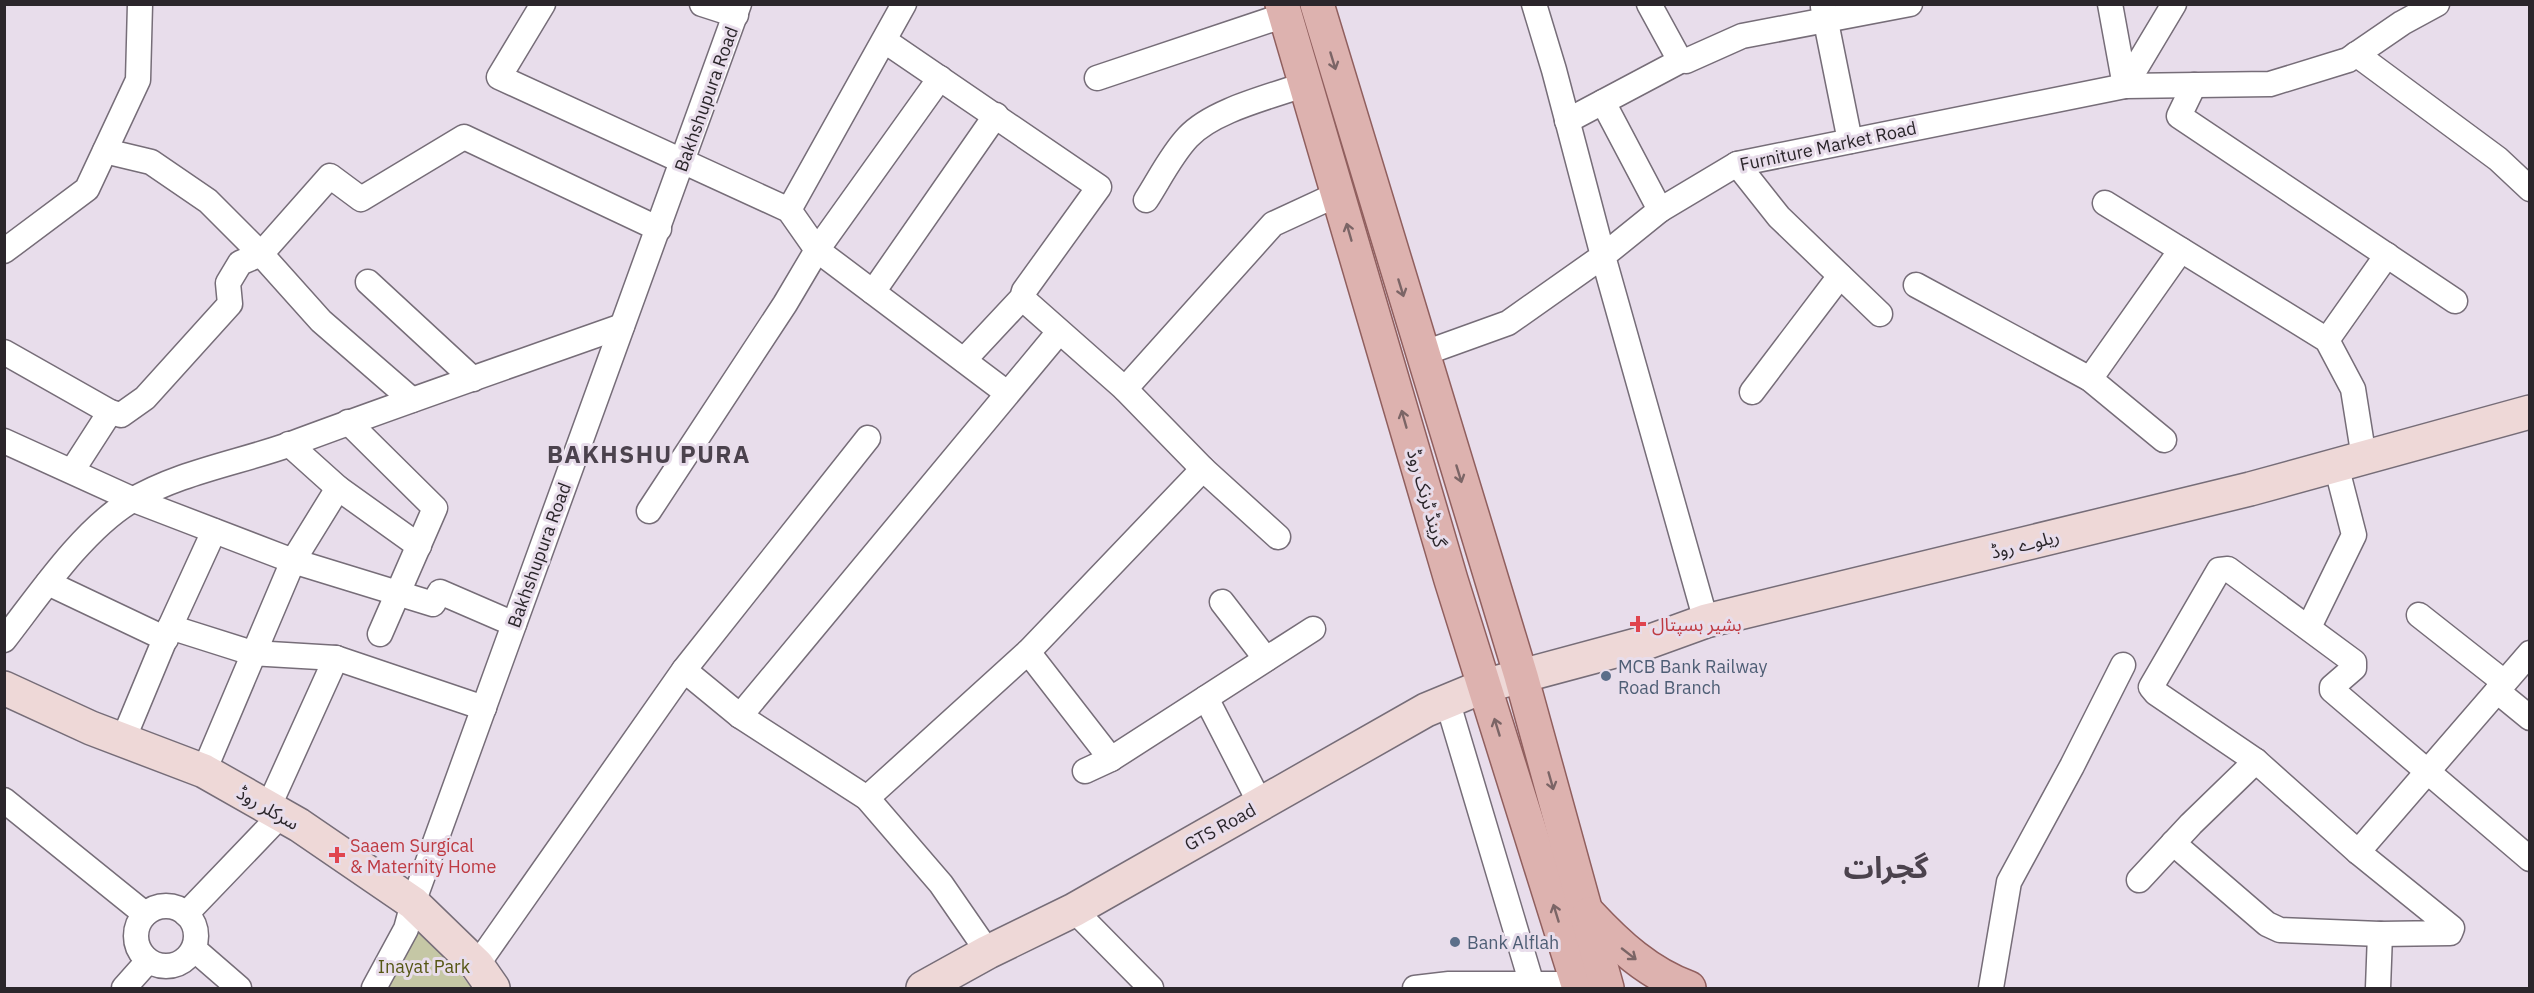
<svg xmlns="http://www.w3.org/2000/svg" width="2534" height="993" viewBox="0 0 2534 993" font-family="'IBM Plex Sans','Noto Sans Arabic',sans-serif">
<rect width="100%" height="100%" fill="#e8ddeb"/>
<polygon fill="#c5c7a5" points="420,925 472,988 386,988"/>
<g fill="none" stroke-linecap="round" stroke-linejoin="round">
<g stroke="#766d78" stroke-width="27">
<g id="street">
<polyline points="543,4 499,77 789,210 817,250 785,304 649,511"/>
<polyline points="702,4 736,15"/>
<polyline points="1649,4 1678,57 1686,61 1742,36 1910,4"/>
<polyline points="2110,4 2125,86"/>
<polyline points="1823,7 1850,141"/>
<polyline points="885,41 1099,187 1024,291 1022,298 964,360"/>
<polyline points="2356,54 2498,159 2530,189"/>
<polyline points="940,78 817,250 1007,393"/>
<polyline points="1097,78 1285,15"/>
<polyline points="2194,85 2179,116 2455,301"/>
<polyline points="2125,86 2174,4"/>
<polyline points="1603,102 1660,210"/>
<polyline points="1567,121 1682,60"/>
<polyline points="105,151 151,162 208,201 261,254 321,321 412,400"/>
<polyline points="1737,164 1779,217 1880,314"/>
<path d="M1146,200C1159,180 1171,155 1188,137C1213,110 1270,97 1306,84"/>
<polyline points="2105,203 2327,340 2353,389 2364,458"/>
<polyline points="789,210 904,4"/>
<polyline points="4,251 87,189 138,80 140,4"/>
<polyline points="368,282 473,379"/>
<polyline points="1916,285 2090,379 2164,440"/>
<polyline points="873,292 996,115"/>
<polyline points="1022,298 1125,389 1203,469 1278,537"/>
<polyline points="2327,340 2387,255"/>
<polyline points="4,352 110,412 72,471"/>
<polyline points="1422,354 1508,323 1603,256 1554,70 1534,4"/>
<polyline points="2090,379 2181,250"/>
<polyline points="1125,389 1273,224 1338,194"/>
<polyline points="1752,392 1840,276"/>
<polyline points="110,412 121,415 145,398 230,304 228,283 240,263 261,254 330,176 361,199 464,137 659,229"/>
<polyline points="348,422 435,508 380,634"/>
<polyline points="4,441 134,500 293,561 433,604 440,592 514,624"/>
<polyline points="289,444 338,488"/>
<polyline points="48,583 166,639"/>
<polyline points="1222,602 1266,659"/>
<polyline points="2419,615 2504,682"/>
<polyline points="1706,621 1603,256 1660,210 1737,164 2125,86 2270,84 2348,60 2402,23 2437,4"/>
<polyline points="170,627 252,653 336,658 268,808"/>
<polyline points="2309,627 2354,535 2336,465"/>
<path d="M4,640C39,595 81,532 129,502C179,472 238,463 291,444C401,403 512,365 622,326"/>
<polyline points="1028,652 1203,469"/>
<polyline points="336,658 484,708"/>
<polyline points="684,670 868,438"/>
<polyline points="2497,691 2530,718"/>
<polyline points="1206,698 1261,805"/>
<polyline points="1447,700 1533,988"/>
<polyline points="740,716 1059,332"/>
<polyline points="123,740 170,627 214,531"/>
<polyline points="204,771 293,561 338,488 419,546"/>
<polyline points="1085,771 1111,759"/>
<polyline points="867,798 1028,652 1111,759 1313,629"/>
<polyline points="4,800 145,914"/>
<polyline points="2173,843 2267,924 2280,930 2380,934 2450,933 2452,928 2358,852 2256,761 2156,693 2151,687 2219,570 2228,569 2354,662 2354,668 2332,687 2332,690 2530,859"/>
<polyline points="2358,852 2530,653"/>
<polyline points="2139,880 2191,824 2256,761"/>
<circle cx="166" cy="936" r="30"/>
<polyline points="1074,910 1151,988"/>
<polyline points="186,914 281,815"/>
<polyline points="194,949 239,988"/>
<polyline points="477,965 684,670 740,716 867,798 941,884 988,952"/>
<polyline points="124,988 148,961"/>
<polyline points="374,988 406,929 413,903 739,4"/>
<polyline points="1415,988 1449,984 1578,984"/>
<polyline points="1991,988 2009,882 2072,766 2123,665"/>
<polyline points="2378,988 2380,934"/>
</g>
</g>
<g stroke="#766d78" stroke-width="36">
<g id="secondary">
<polyline points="4,688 91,728 204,771 299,825 413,903 477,965 493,988"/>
<polyline points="923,988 988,952 1074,910 1426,710 1484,686 1648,642 1706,621 2250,489 2530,412"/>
</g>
</g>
<g stroke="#905f5e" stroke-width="36">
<g id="primary">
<polyline points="1282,4 1451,580 1579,988"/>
<polyline points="1317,4 1521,676 1607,988"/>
<path d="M1589,914C1618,945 1648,973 1689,988"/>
</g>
</g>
<use href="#street" stroke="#fff" stroke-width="24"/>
<use href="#secondary" stroke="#eed8d7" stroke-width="33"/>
<use href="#primary" stroke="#ddb2af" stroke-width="33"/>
</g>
<defs><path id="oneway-shaft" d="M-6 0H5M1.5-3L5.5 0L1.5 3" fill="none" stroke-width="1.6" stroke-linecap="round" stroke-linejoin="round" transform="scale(1.5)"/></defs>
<g stroke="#7b6566">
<use href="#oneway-shaft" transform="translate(1333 61) rotate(73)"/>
<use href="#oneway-shaft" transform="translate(1349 232) rotate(-106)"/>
<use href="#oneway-shaft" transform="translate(1401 288) rotate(73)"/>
<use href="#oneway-shaft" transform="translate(1404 419) rotate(-106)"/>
<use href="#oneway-shaft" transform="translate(1459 474) rotate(73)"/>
<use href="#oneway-shaft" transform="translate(1497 727) rotate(-107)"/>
<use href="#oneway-shaft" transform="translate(1551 781) rotate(74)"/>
<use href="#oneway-shaft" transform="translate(1556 913) rotate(-107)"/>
<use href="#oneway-shaft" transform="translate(1629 954) rotate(38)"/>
</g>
<g fill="#e0444e" stroke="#e8ddeb" stroke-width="2">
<path d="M1635 615h6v6h6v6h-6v6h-6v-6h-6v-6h6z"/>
<path d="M334 846h6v6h6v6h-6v6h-6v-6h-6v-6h6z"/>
</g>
<g fill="#5c6f8a" stroke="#e8ddeb" stroke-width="2">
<circle cx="1606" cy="676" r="6"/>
<circle cx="1455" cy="942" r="6"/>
</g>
<g text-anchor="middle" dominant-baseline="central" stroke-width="6" stroke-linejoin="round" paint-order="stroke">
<g font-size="18" fill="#2b262b" stroke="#e8ddeb">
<text transform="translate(706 99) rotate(-70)">Bakhshupura Road</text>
<text transform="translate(1828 146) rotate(-12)">Furniture Market Road</text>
<text transform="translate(1427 498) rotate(74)">گرینڈ ٹرنک روڈ</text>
<text transform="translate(2025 544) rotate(-14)">ریلوے روڈ</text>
<text transform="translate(539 555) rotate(-70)">Bakhshupura Road</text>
<text transform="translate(268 808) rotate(30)">سرکلر روڈ</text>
<text transform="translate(1220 827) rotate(-29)">GTS Road</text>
</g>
<g font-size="18" fill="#be3a42" stroke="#e8ddeb" text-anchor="start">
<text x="1652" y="624">بشیر ہسپتال</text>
<text x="350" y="845">Saaem Surgical<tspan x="350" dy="21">&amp; Maternity Home</tspan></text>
</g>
<g font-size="18" fill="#4e5e75" stroke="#e8ddeb" text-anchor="start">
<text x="1618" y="666">MCB Bank Railway<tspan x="1618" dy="21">Road Branch</tspan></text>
<text x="1467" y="942">Bank Alflah</text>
</g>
<g font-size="18" fill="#555614" stroke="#e8ddeb">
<text x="424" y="966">Inayat Park</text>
</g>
<g font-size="24" font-weight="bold" letter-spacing="1.5" fill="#4b424d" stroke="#e8ddeb">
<text x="649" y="454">BAKHSHU PURA</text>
</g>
<g font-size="30" font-weight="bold" fill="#4b424d" stroke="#e8ddeb">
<text x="1886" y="866">گجرات</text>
</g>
</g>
<rect width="2534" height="993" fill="none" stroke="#2b262b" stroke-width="12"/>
</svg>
